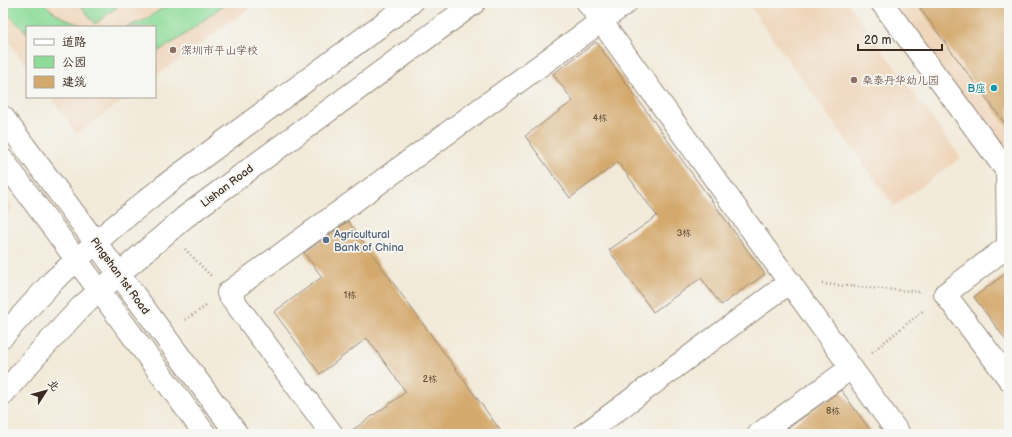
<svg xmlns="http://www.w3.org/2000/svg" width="1012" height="437" viewBox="0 0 1012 437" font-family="'Balsamiq Sans','LXGW WenKai TC',sans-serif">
<rect width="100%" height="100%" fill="#f6f6f2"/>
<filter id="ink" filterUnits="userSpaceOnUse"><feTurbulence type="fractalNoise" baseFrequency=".025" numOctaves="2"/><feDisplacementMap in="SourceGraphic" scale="8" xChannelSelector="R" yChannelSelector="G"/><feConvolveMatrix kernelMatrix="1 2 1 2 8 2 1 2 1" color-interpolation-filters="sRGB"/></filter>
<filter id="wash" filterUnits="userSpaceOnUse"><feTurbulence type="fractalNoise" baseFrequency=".012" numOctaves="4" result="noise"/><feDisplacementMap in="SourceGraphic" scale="16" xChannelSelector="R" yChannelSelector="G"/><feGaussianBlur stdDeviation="0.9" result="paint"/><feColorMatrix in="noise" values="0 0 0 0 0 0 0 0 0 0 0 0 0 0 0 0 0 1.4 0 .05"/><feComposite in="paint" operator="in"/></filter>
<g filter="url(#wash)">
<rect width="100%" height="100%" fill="#f2ead9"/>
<g fill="#efd6bb">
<polygon points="3,3 256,3 155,77 155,27 27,27 27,66 3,34"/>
<polygon points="747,3 848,3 961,158 894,206"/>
<polygon points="894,3 1009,3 1009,145 1002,150"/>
<polygon points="50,97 127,97 77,134"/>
<polygon points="3,194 13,207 3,217"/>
</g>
<g fill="#8ddb99" stroke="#64825c">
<path d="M3,3H44C56,16 73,24 90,27H27V33L8,14Z"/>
<polygon points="79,3 122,3 95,24"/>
<polygon points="171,3 226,3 179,39 155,53 155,27 126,27 143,21"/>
</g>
<g id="blocks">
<g fill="#d4a96d">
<polygon points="916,3 1009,3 1009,129 952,52"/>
<polygon points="596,42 765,274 721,305 701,278 653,312 609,250 657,216 618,162 570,198 525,136 573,101 553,74"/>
<polygon points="348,221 418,317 503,434 347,434 406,392 367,338 320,374 274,312 322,277 304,253"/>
<polygon points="1009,271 1009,344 974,297"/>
<polygon points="841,390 873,434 780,434"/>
</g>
</g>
</g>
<g filter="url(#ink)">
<use href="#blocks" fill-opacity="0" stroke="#968a7c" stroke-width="1"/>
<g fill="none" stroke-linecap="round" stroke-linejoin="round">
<g stroke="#968a7c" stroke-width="24">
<g id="minor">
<polyline points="588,3 899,434"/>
<polyline points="882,3 1007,171"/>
<polyline points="1009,170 1007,171 1008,246 945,294 1009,379"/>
<polyline points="332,434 228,293 626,3"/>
<polyline points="585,434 790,282"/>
<polyline points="759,434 851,368"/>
</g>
</g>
<g stroke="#968a7c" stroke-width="24">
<g id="tertiary">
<polyline points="3,117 237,434"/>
<polyline points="3,160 205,434"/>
<polyline points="3,336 52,282 110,230 164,186 411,3"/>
<polyline points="3,394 35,357 81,307 185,217 474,3"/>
</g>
</g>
<g stroke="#968a7c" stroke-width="2.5" stroke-dasharray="1 3" stroke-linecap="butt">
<polyline points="185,249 211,276"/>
<polyline points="822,284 921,292"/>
<polyline points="185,320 206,306"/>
<polyline points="872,352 924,310"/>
</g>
<use href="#minor" stroke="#fff" stroke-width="22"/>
<use href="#tertiary" stroke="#fff" stroke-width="22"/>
</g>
</g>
<g fill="#8d6e63" stroke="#f6f6f2" stroke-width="1.5">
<circle cx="173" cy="50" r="4"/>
<circle cx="854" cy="80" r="4"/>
</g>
<circle fill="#0f9aa8" stroke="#f6f6f2" stroke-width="1.5" cx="994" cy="88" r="4"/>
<circle fill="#5c6f8a" stroke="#f6f6f2" stroke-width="1.5" cx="326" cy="240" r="4"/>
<g text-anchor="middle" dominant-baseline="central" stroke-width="3.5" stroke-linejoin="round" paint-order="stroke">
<g font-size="9" fill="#614a32">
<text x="600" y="118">4栋</text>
<text x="684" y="233">3栋</text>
<text x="350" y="295">1栋</text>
<text x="430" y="379">2栋</text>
<text x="833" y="411">8栋</text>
</g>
<g font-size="11" fill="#785e54" stroke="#f6f6f2" text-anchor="start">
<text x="181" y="50">深圳市平山学校</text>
<text x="862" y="80">桑泰丹华幼儿园</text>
</g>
<g font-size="11" fill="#0d838f" stroke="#f6f6f2" text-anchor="end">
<text x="986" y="88">B座</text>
</g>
<g font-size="11" fill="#3b2a1e" stroke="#f6f6f2">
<text transform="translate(227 186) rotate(-37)">Lishan Road</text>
<text transform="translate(120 276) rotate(54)">Pingshan 1st Road</text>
</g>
<g font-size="11" fill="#4e5e75" stroke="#f6f6f2" text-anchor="start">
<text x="334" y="234">Agricultural<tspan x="334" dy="13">Bank of China</tspan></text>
</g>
</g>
<rect width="1012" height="437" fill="none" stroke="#f6f6f2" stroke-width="16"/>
<rect x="26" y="26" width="130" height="72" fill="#f6f6f2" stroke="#aba49d"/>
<rect x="34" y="39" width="20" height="6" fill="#ffffff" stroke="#aba49d"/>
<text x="62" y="46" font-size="12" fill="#3b2a1e">道路</text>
<rect x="34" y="56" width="20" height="12" fill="#8ddb99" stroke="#aba49d"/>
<text x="62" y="66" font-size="12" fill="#3b2a1e">公园</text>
<rect x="34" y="76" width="20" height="12" fill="#d4a96d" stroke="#aba49d"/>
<text x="62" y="86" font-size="12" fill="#3b2a1e">建筑</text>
<g transform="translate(46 391) rotate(54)" stroke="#f6f6f2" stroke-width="3" paint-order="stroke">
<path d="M0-3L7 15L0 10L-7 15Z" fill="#3b2a1e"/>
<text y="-6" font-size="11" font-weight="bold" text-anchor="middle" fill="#3b2a1e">北</text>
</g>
<path d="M858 44v6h84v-6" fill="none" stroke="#3b2a1e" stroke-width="2"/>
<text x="864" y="44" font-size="12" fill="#3b2a1e" stroke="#f6f6f2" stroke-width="3" paint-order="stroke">20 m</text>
</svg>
